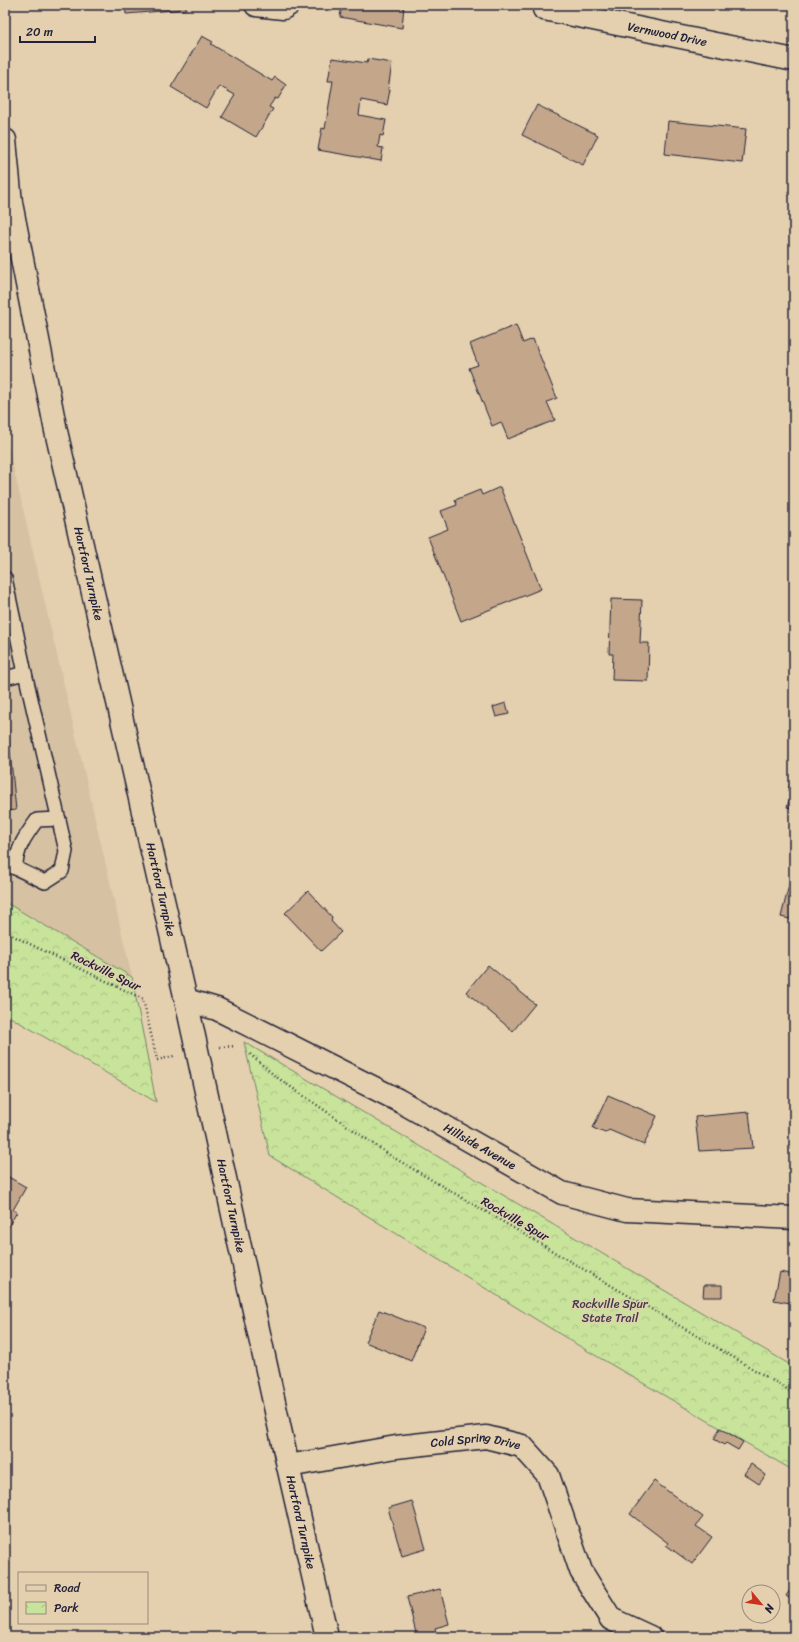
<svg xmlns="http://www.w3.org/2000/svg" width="799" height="1642" viewBox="0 0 799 1642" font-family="Sriracha,sans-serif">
<defs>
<pattern id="park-crowns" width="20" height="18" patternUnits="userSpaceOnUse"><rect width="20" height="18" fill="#c8e39a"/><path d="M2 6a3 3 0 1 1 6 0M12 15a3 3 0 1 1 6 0" fill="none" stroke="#acc286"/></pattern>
</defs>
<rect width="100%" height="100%" fill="#e4d0ae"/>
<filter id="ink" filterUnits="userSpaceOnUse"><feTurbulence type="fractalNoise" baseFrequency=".025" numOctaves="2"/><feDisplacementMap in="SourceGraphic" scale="8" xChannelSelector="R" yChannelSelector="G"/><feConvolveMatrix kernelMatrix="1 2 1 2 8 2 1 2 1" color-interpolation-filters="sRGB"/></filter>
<g filter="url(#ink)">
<polygon fill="#d6c1a2" points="5,432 20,496 132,977 5,902"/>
<g fill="url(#park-crowns)" stroke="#75826a">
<polygon points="5,902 132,977 156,1102 5,1014"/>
<polygon points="244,1042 794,1367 794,1471 581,1347 270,1156"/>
</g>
<g fill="#c4a78b" stroke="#22223b">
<polygon points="125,5 186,5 186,9 126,14"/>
<polygon points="342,5 404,5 402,28 340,17"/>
<polygon points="202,36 213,42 211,44 272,81 275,77 286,85 278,99 275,98 269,107 273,109 256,137 222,117 235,95 219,86 206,108 171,87"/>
<polygon points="332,58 367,63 368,59 392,63 388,90 390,90 387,105 361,100 359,115 386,120 383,136 380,135 378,147 383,148 381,161 318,150 322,128 325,129 333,81 328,81"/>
<polygon points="537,105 598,135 583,165 522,135"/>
<polygon points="668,121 746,129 742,163 665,154"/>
<polygon points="516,325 523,343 533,339 557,398 547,402 555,420 508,439 501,422 492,426 469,368 478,365 470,344"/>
<polygon points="500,487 541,589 461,621 428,537 448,529 441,511 457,505 455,500 480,490 482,495"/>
<polygon points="611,599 642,600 640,643 649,643 648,681 612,680 613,654 609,654"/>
<polygon points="5,701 16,810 5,811"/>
<polygon points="506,703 509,714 496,717 493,707"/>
<polygon points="794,773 794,809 787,807 791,794 788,790"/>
<polygon points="790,881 794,882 794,920 781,917"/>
<polygon points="308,891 332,917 331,921 341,932 321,951 285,913"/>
<polygon points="488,965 535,1004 513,1031 466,992"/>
<polygon points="608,1095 657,1116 644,1145 609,1130 605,1133 593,1128"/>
<polygon points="749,1112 753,1148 699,1151 695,1117"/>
<polygon points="5,1175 26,1187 13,1210 17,1212 5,1232"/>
<polygon points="780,1272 794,1275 794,1307 790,1306 790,1303 774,1300"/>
<polygon points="704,1285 722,1285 722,1297 703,1297"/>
<polygon points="379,1310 424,1328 411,1361 365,1342"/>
<polygon points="720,1428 743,1442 738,1450 726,1443 724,1445 714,1439"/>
<polygon points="751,1464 766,1475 759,1484 744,1474"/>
<polygon points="654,1481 703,1517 696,1526 712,1537 692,1564 666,1545 668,1543 630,1514"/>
<polygon points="412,1501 426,1549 402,1556 388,1508"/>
<polygon points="794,1584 794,1601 786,1596"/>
<polygon points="440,1589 449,1624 435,1628 437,1637 417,1637 407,1597"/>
</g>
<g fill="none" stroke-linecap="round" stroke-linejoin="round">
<g stroke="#22223b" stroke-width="16">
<g id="lane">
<polyline points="5,578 25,673 66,851 62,871 45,882 5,863"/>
<polyline points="5,678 25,673"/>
<path d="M15,868C18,846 24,838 37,820L59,819"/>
</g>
</g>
<g stroke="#22223b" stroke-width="25">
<g id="street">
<polyline points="256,5 283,8 288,5"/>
<path id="s1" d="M545,5L544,9L794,60"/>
<path id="s2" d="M186,1000L217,1009L398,1100L562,1193L627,1210L794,1218"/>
<path id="s3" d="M288,1466L396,1447L486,1437L522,1446L548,1475L581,1571L611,1619L650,1637"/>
</g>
</g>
<g stroke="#22223b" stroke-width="25">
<g id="secondary">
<path id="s4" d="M5,140L11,203L56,431L186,1000L288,1466L327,1637"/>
</g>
</g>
<g stroke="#22223b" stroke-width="2.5" stroke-dasharray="1 3" stroke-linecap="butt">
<polyline points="5,932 143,999 157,1060 174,1056"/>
<polyline points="220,1047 235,1046"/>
<polyline points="250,1054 275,1076 391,1156 794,1393"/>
</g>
<use href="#lane" stroke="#e4d0ae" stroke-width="13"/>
<use href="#street" stroke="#e4d0ae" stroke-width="22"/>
<use href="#secondary" stroke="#e4d0ae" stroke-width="22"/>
</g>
</g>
<g text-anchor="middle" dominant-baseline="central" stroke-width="3" stroke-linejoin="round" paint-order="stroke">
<g font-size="12" fill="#22223b" stroke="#e4d0ae">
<text stroke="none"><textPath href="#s1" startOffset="130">Vernwood Drive</textPath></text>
<text stroke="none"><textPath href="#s4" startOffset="442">Hartford Turnpike</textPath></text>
<text stroke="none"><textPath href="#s4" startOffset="766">Hartford Turnpike</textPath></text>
<text transform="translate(106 971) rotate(26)">Rockville Spur</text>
<text stroke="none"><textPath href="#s2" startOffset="329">Hillside Avenue</textPath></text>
<text stroke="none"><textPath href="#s4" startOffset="1090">Hartford Turnpike</textPath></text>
<text transform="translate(515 1219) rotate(30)">Rockville Spur</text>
<text stroke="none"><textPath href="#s3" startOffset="190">Cold Spring Drive</textPath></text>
<text stroke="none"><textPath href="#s4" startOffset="1414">Hartford Turnpike</textPath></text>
</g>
<g font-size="12" fill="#3b3f49" stroke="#e4d0ae">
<text x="610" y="1304">Rockville Spur<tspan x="610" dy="14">State Trail</tspan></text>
</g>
</g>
<rect width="799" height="1642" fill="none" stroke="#e4d0ae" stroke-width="20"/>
<rect x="10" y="10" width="779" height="1622" fill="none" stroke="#22223b" stroke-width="1.5" filter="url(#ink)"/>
<rect x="18" y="1572" width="130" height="52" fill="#e4d0ae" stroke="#968a80"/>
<rect x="26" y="1585" width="20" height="6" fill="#e4d0ae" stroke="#968a80"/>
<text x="54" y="1592" font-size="12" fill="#22223b">Road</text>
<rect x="26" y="1602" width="20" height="12" fill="url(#park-crowns)" stroke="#968a80"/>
<text x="54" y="1612" font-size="12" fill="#22223b">Park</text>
<g transform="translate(761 1604) rotate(119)"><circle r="19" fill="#e4d0ae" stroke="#968a80"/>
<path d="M0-3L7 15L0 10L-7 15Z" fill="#c8321e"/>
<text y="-6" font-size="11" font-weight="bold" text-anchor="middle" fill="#22223b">N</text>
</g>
<path d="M20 36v6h75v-6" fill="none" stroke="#22223b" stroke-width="2"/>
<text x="26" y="36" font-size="12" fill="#22223b" stroke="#e4d0ae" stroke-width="3" paint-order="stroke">20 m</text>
</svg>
